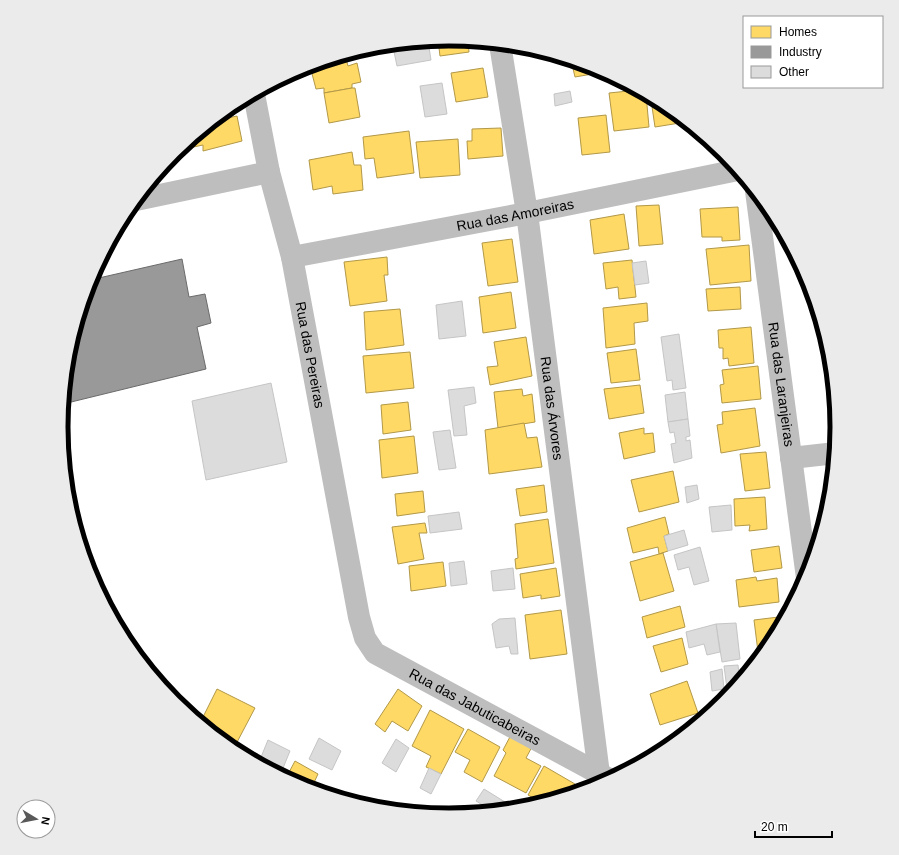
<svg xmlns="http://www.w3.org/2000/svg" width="899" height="855" viewBox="0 0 899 855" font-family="Helvetica,sans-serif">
<rect width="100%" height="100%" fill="#fff"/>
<g fill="#ffd966" stroke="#b29847">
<polygon points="450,39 468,41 469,52 440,56 438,40"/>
<polygon points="345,55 348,66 357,63 361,82 352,84 352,88 324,93 324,88 316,89 310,66"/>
<polygon points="571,60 598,69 604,72 575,77"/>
<polygon points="483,68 488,97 456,102 451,73"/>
<polygon points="352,88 355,88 360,117 329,123 324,93"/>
<polygon points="638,90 646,94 649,127 614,131 609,93"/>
<polygon points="655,99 666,105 686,122 655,127 651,100"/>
<polygon points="606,115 610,152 582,155 578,118"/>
<polygon points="237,116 242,141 203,151 203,145 184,149 184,145 214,121"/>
<polygon points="501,128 503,156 468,159 467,141 472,141 472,129"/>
<polygon points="409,131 414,173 377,178 374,158 365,159 363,137"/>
<polygon points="458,139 460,175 420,178 416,142"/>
<polygon points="352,152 354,165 361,165 363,190 333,194 332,186 313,190 309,160"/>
<polygon points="659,205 663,244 639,246 636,206"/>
<polygon points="738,207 740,240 722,241 722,237 702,237 700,209"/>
<polygon points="624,214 629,249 594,254 590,220"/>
<polygon points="512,239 518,282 488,286 482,243"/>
<polygon points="749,245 751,281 710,285 706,249"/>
<polygon points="387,257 388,275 384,275 387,301 350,306 344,262"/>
<polygon points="632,260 636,297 619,299 618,287 606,289 603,263"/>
<polygon points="740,287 741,309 708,311 706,289"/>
<polygon points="511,292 516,328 483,333 479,297"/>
<polygon points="647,303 648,321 634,323 635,344 606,348 603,308"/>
<polygon points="400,309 404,345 366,350 364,312"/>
<polygon points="751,327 754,363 729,366 728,358 723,359 723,348 719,348 718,330"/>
<polygon points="526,337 532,376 490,385 487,367 498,366 494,342"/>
<polygon points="636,349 640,380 611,383 607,353"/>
<polygon points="410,352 414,388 366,393 363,356"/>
<polygon points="758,366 761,399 722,403 720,385 724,384 722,370"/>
<polygon points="640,385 644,413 609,419 604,389"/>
<polygon points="522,389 523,396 532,394 535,422 498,428 494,392"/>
<polygon points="408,402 411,430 383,434 381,405"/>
<polygon points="755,408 760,446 721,453 717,425 723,424 722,412"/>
<polygon points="524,423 527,438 537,437 542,467 489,474 485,430"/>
<polygon points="644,428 644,434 653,433 655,452 624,459 619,433"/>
<polygon points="414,436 418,473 382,478 379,440"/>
<polygon points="766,452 770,488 745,491 740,454"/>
<polygon points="673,471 679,502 639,512 631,480"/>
<polygon points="544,485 547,512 520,516 516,489"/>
<polygon points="423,491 425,512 397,516 395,494"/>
<polygon points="765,497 767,529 749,531 750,525 735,526 734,499"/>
<polygon points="665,517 669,534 664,536 668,551 659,554 658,547 633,553 627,528"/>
<polygon points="548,519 554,563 516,569 515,559 518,558 515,524"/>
<polygon points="425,523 427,533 419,533 424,559 398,564 392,527"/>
<polygon points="779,546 782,568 754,572 751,550"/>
<polygon points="663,553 674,591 640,601 630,562"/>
<polygon points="443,562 446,586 411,591 409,566"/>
<polygon points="556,568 560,596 541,599 541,595 523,598 520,574"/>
<polygon points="756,577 757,581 777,578 779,602 739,607 736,580"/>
<polygon points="680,606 685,627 647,638 642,617"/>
<polygon points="561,610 567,654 530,659 525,615"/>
<polygon points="787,616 772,644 766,651 758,652 754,620"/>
<polygon points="682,638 688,664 661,672 653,646"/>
<polygon points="687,681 698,713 660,725 650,694"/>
<polygon points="217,689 255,708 235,746 225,741 224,743 200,723"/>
<polygon points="398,689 422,706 408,731 392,721 385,732 375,724"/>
<polygon points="430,710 464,729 441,774 426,767 431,756 412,746"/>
<polygon points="468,729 500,747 482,782 464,772 470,760 455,752"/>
<polygon points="512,733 533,745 526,758 541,766 526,793 494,776 506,753 503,750"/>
<polygon points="295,761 318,774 311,789 301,786 286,778"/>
<polygon points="544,766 575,784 569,795 543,803 528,795"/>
</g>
<polygon fill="#999" stroke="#6b6b6b" points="182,259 189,297 205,294 211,323 197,327 206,369 63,404 69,351 90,280"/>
<g fill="#dcdcdc" stroke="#c5c5c5">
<polygon points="428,41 431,60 397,66 393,47"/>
<polygon points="442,83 447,114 425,117 420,86"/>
<polygon points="570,91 572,102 555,106 554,94"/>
<polygon points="646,261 649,283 635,285 632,263"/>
<polygon points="462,301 466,336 439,339 436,305"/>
<polygon points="679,334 686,388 673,390 672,380 667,381 661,337"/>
<polygon points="271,383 287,462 206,480 192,401"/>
<polygon points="474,387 476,403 464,406 467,435 454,436 448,390"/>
<polygon points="685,392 688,419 668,422 665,395"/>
<polygon points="688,419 690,436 686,437 686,441 690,440 692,458 674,463 671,444 676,443 674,432 670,433 668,422"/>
<polygon points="450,430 456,468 439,470 433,432"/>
<polygon points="697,485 699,499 687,503 685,487"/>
<polygon points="731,505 732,530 712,532 709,507"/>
<polygon points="459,512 462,529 430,533 428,516"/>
<polygon points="684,530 688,545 668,551 664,536"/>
<polygon points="700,547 709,581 694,585 689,567 678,570 674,555"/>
<polygon points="464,561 467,584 451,586 449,563"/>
<polygon points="513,568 515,589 493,591 491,571"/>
<polygon points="515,618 518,654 511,654 509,646 496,648 492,624 499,619"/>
<polygon points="736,623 740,659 722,662 716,624"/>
<polygon points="716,624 720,652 707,655 704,644 689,648 686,632"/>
<polygon points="738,665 740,683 736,688 727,689 724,666"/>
<polygon points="722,669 724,689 712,691 710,672"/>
<polygon points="319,738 341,751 332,770 309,759"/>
<polygon points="396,739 409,748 396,772 382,763"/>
<polygon points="268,740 290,751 281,773 259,762"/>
<polygon points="239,745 258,754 254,761 235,751"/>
<polygon points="429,768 441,774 431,794 420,788"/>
<polygon points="484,789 505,802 500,811 494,812 476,801"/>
</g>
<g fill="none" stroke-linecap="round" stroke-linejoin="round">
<g stroke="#bebebe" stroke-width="22">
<path id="s1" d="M500,44L527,213L599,774"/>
<path id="s2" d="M254,94L269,172L292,257L359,617L365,638L375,653L611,780"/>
<path id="s3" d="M756,191L807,578"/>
<polyline points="136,200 269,172"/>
<path id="s4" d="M292,257L527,213L738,170"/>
<polyline points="791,458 836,453"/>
</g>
</g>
<g text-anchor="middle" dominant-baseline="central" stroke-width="4" stroke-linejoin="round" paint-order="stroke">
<g font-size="14" fill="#000" stroke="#fff">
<text stroke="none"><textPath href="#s4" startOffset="227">Rua das Amoreiras</textPath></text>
<text stroke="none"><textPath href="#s2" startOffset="267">Rua das Pereiras</textPath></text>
<text stroke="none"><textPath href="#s3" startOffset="195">Rua das Laranjeiras</textPath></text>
<text stroke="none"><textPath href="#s1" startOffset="368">Rua das Árvores</textPath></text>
<text stroke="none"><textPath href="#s2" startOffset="687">Rua das Jabuticabeiras</textPath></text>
</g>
</g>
<path d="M0 0H899V855H0ZM68 427a381 381 0 1 1 762 0a381 381 0 1 1-762 0Z" fill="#ebebeb" fill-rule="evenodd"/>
<path fill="none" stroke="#000" stroke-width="5" d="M68 427a381 381 0 1 1 762 0a381 381 0 1 1-762 0Z"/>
<rect x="743" y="16" width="140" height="72" fill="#ffffff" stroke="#999999"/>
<rect x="751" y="26" width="20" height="12" fill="#ffd966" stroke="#999999"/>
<text x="779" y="36" font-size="12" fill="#000000">Homes</text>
<rect x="751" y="46" width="20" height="12" fill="#999999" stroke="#999999"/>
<text x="779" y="56" font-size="12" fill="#000000">Industry</text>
<rect x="751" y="66" width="20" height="12" fill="#dcdcdc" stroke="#999999"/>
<text x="779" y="76" font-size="12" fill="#000000">Other</text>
<g transform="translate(36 819) rotate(100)"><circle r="19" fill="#ffffff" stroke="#999999"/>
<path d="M0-3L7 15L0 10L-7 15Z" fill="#595959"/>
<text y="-6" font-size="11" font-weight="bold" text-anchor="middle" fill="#000000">N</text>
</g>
<path d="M755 831v6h77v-6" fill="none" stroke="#000000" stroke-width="2"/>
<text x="761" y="831" font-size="12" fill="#000000" stroke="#ffffff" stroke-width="3" paint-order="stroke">20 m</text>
</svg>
